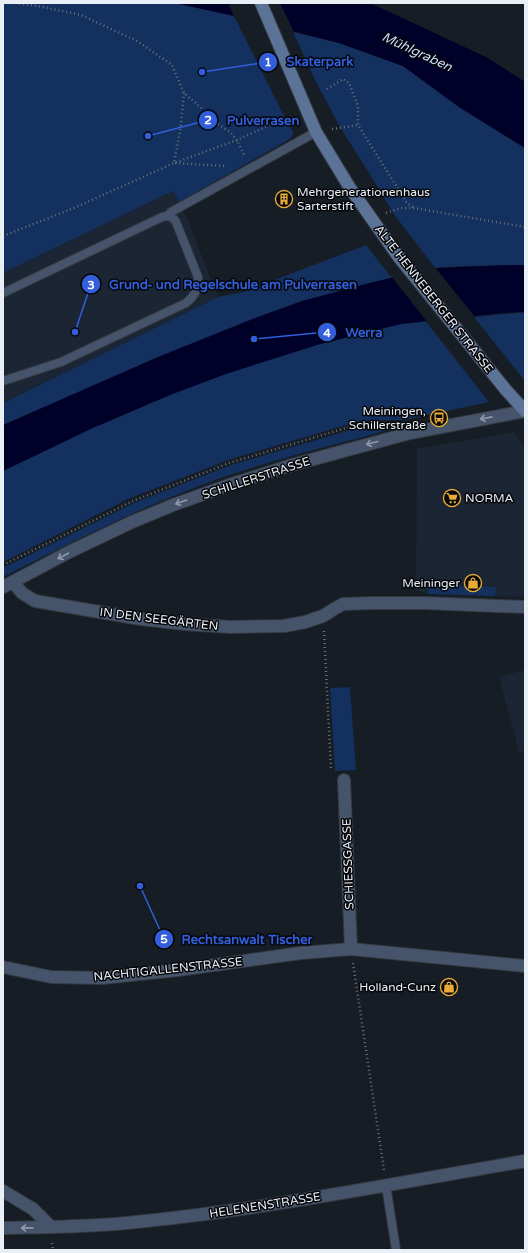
<svg xmlns="http://www.w3.org/2000/svg" width="528" height="1253" viewBox="0 0 528 1253" font-family="'Varela Round',sans-serif">
<rect width="100%" height="100%" fill="#171d25"/>
<g fill="#1c2533">
<polygon points="173,191 186,216 218,297 3,403 3,273"/>
<polygon points="514,432 525,446 525,597 428,594 416,590 417,449"/>
<polygon points="525,670 525,751 519,752 499,677"/>
</g>
<g fill="#13305e">
<polygon points="3,3 175,3 234,16 282,112 294,133 290,139 179,202 173,191 3,273"/>
<polygon points="293,32 339,43 403,66 459,107 525,148 525,265 465,266 435,268 393,213 384,197 340,127 315,80"/>
<polygon points="366,245 489,402 405,420 360,421 231,459 130,498 3,562 3,403 218,297 243,292"/>
<polygon points="525,312 525,381 474,317"/>
<path d="M399,426V427C336,445 272,459 210,482C138,508 71,543 3,577V568L134,503L231,465L357,428Z"/>
<polygon points="428,586 496,587 495,596 428,594"/>
<polygon points="350,687 356,770 335,771 330,688"/>
</g>
<g fill="#000029">
<polygon points="175,3 369,3 381,8 488,58 525,82 525,148 459,107 403,66 339,43 234,16"/>
<polygon points="511,265 525,265 525,312 503,313 401,324 317,345 226,374 170,395 93,428 3,471 3,425 158,357 255,318 302,301 373,282 435,268"/>
</g>
<g fill="#171d25">
<polygon points="228,3 280,3 295,34 235,19"/>
<polygon points="434,266 476,318 428,323 391,276"/>
</g>
<g fill="none" stroke-linecap="round" stroke-linejoin="round">
<g stroke="#353a42" stroke-width="10">
<g id="lane">
<polyline points="168,216 171,212 316,132"/>
<path d="M3,293L162,217C169,215 173,217 176,222L198,277C199,288 195,296 186,303L61,362L3,381"/>
<polyline points="386,1185 396,1250"/>
</g>
</g>
<g stroke="#353a42" stroke-width="14">
<g id="street">
<polyline points="13,582 22,593 35,601 141,619 185,624 230,627 284,626 305,622 323,616 334,609 343,604 372,603 425,603 525,607"/>
<polyline points="3,587 69,552 132,522 173,505 229,485 292,465 410,433 525,411"/>
<polyline points="344,780 351,949"/>
<polyline points="3,967 51,977 102,978 178,970 301,953 351,949 525,966"/>
<polyline points="3,1191 33,1209 51,1227"/>
<path d="M3,1228C47,1227 92,1227 136,1222C267,1209 396,1183 525,1161"/>
</g>
</g>
<g stroke="#353a42" stroke-width="14">
<polyline id="secondary" points="261,3 316,132 350,188 398,256 506,390 525,411"/>
</g>
<g stroke="#6a7077" stroke-width="2.5" stroke-dasharray="1 3" stroke-linecap="butt">
<polyline points="3,3 14,3 38,6 81,15 137,41 172,65 184,93 205,111 214,121 231,133 237,140 270,125"/>
<polyline points="327,89 343,79 349,83 358,106 358,125 407,203 414,208"/>
<polyline points="184,93 180,132 174,163 224,166"/>
<polyline points="332,129 358,125"/>
<polyline points="386,213 400,208 414,208 525,227"/>
<polyline points="3,236 74,208 174,163 237,140 245,157"/>
<polyline points="3,565 133,501 229,463 356,425 375,425"/>
<polyline points="324,631 331,770"/>
<polyline points="353,963 384,1170"/>
<polyline points="52,1243 53,1250"/>
</g>
<use href="#lane" stroke="#46546b" stroke-width="8"/>
<use href="#street" stroke="#46546b" stroke-width="12"/>
<use href="#secondary" stroke="#5c7398" stroke-width="12"/>
</g>
<defs><path id="oneway-shaft" d="M-6 0H5M1.5-3L5.5 0L1.5 3" fill="none" stroke-width="1.6" stroke-linecap="round" stroke-linejoin="round"/></defs>
<g stroke="#9099a9">
<use href="#oneway-shaft" transform="translate(486 418) rotate(169)"/>
<use href="#oneway-shaft" transform="translate(372 443) rotate(165)"/>
<use href="#oneway-shaft" transform="translate(181 502) rotate(160)"/>
<use href="#oneway-shaft" transform="translate(63 556) rotate(152)"/>
<use href="#oneway-shaft" transform="translate(27 1228) rotate(179)"/>
</g>
<defs>
<g id="building-ring" transform="scale(0.9)"><circle r="9.5" fill="#05070a" stroke="#e8ab37" stroke-width="1.5"/><path d="M-4-6H4V6H1V3H-1V6H-4ZM-2.5-4.3h1.7v1.8h-1.7ZM.8-4.3h1.7v1.8H.8ZM-2.5-1h1.7V.8h-1.7ZM.8-1h1.7V.8H.8Z" fill="#e8ab37"/></g>
<g id="bus-ring" transform="scale(0.9)"><circle r="9.5" fill="#05070a" stroke="#e8ab37" stroke-width="1.5"/><path d="M-5-6H5V4H4V6H2V4H-2V6H-4V4H-5ZM-3.5-4V0h7V-4ZM-3.5 1.2v1.5H-2V1.2ZM2 1.2v1.5H3.5V1.2Z" fill="#e8ab37"/></g>
<g id="supermarket-ring" transform="scale(0.9)"><circle r="9.5" fill="#05070a" stroke="#e8ab37" stroke-width="1.5"/><path d="M-6-5.5h2.5l.6 2H6L4.5 2H-2.5L-4.4-4H-6ZM-1.5 3.2a1.3 1.3 0 1 0 .1 0ZM3 3.2a1.3 1.3 0 1 0 .1 0Z" fill="#e8ab37"/></g>
<g id="shop-ring" transform="scale(0.9)"><circle r="9.5" fill="#05070a" stroke="#e8ab37" stroke-width="1.5"/><path d="M-5-2.5h2.3a2.7 3.5 0 0 1 5.4 0H5L5.5 6h-11ZM-1.5-2.5h3a1.5 2.3 0 0 0-3 0Z" fill="#e8ab37"/></g>
</defs>
<g fill-rule="evenodd">
<use href="#building-ring" x="284" y="199"/>
<use href="#bus-ring" x="439" y="418"/>
<use href="#supermarket-ring" x="452" y="498"/>
<use href="#shop-ring" x="473" y="583"/>
<use href="#shop-ring" x="449" y="987"/>
</g>
<g text-anchor="middle" dominant-baseline="central" stroke-width="3" stroke-linejoin="round" paint-order="stroke">
<g font-size="12" fill="#eaeef5" stroke="#05070a" text-anchor="end">
<text x="297" y="192" text-anchor="start">Mehrgenerationenhaus<tspan x="297" dy="14">Sarterstift</tspan></text>
<text x="426" y="411">Meiningen,<tspan x="426" dy="14">Schillerstraße</tspan></text>
<text x="465" y="498" text-anchor="start">NORMA</text>
<text x="460" y="583">Meininger</text>
<text x="436" y="987">Holland-Cunz</text>
</g>
<g font-size="12" fill="#eaeef5" stroke="#05070a">
<text transform="translate(434 299) rotate(52)">ALTE HENNEBERGER STRASSE</text>
<text transform="translate(256 478) rotate(-18)">SCHILLERSTRASSE</text>
<text transform="translate(159 619) rotate(7)">IN DEN SEEGÄRTEN</text>
<text transform="translate(348 864) rotate(-92)">SCHIESSGASSE</text>
<text transform="translate(168 969) rotate(-6)">NACHTIGALLENSTRASSE</text>
<text transform="translate(265 1205) rotate(-9)">HELENENSTRASSE</text>
</g>
<g font-size="13" font-style="italic" fill="#c9ddfd" stroke="#05070a">
<text transform="translate(417 52) rotate(25)">Mühlgraben</text>
</g>
</g>
<path fill="none" stroke="#325edb" stroke-width="1.5" d="M202 72L268 62M148 136L208 120M75 332L91 284M254 339L327 332M140 886L164 939"/>
<g fill="#325edb" stroke="#05070a" stroke-width="1.5">
<circle cx="202" cy="72" r="4"/>
<circle cx="148" cy="136" r="4"/>
<circle cx="75" cy="332" r="4"/>
<circle cx="254" cy="339" r="4"/>
<circle cx="140" cy="886" r="4"/>
<circle cx="268" cy="62" r="10"/>
<circle cx="208" cy="120" r="10"/>
<circle cx="91" cy="284" r="10"/>
<circle cx="327" cy="332" r="10"/>
<circle cx="164" cy="939" r="10"/>
</g>
<g font-size="12" text-anchor="middle" font-weight="bold" fill="#fff">
<text x="268" y="66">1</text>
<text x="208" y="124">2</text>
<text x="91" y="289">3</text>
<text x="327" y="337">4</text>
<text x="164" y="943">5</text>
</g>
<g font-size="13" text-anchor="middle" font-weight="bold" fill="#325edb" stroke="#05070a" stroke-width="3" stroke-linejoin="round" paint-order="stroke">
<text x="320" y="66">Skaterpark</text>
<text x="263" y="125">Pulverrasen</text>
<text x="233" y="289">Grund- und Regelschule am Pulverrasen</text>
<text x="364" y="337">Werra</text>
<text x="247" y="944">Rechtsanwalt Tischer</text>
</g>
<rect width="528" height="1253" fill="none" stroke="#eaeef5" stroke-width="8"/>
</svg>
